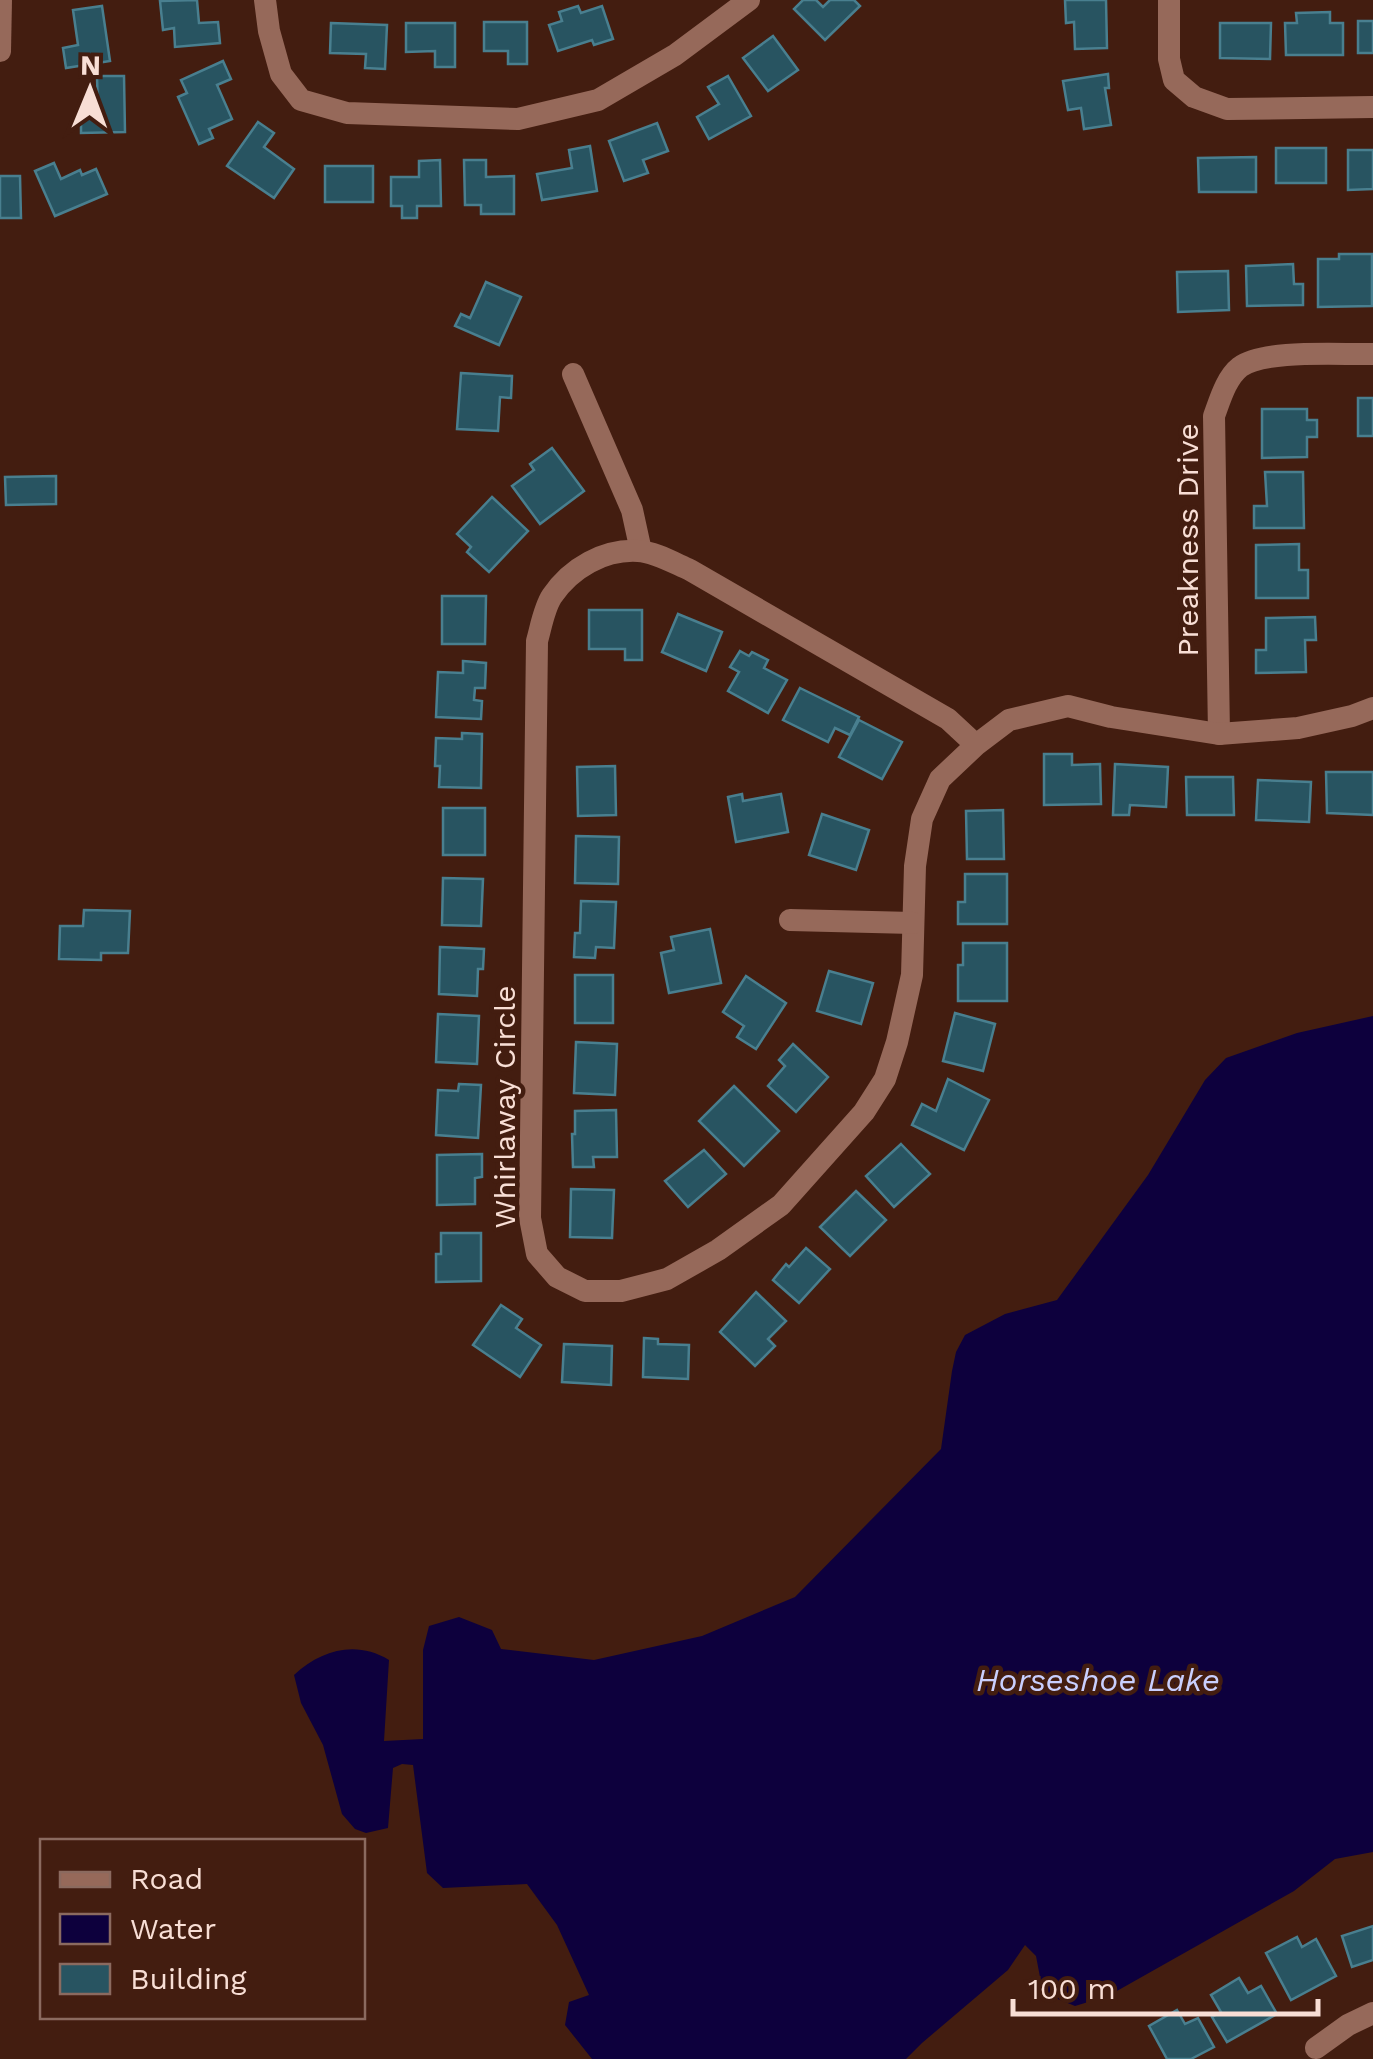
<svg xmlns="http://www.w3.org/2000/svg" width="1373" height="2059" viewBox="0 0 1373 2059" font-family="'Work Sans',sans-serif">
<rect width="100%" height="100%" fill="#431d10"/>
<path fill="#0d003d" d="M1373,1016V1852L1335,1859L1294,1891L1108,1996L1075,2006L1043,1993L1036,1956L1025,1945L1008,1970L922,2043L906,2059H592L565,2025L569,2002L589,1995L557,1925L527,1884L443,1888L427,1873L413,1765L402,1764L393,1768L388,1828L366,1833L355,1829L342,1814L323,1745L301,1703L294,1675C321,1650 356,1640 389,1660L384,1741L423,1739V1650L429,1626L459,1617L492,1630L501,1649L594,1660L702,1636L795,1597L941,1449L952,1371L956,1352L965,1335L1005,1314L1057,1300L1148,1175L1205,1080L1226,1058L1297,1033Z"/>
<g fill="#285461" stroke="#497f8f" stroke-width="2.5">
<polygon points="197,0 199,23 218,22 220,43 175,47 174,28 163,30 160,1"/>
<polygon points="803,0 816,0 823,7 830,0 854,0 860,6 825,40 794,9"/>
<polygon points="1065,0 1106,0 1107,48 1075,49 1074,22 1066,23"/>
<polygon points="102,6 110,61 66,68 63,48 78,45 73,10"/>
<polygon points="578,6 581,13 602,6 613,39 594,45 592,40 558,51 549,25 562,21 559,12"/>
<polygon points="1330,12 1330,23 1343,23 1343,55 1286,55 1285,23 1297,23 1296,13"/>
<rect x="1358" y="21" width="15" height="32"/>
<polygon points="484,22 527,22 527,64 508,64 508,51 484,51"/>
<polygon points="331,23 387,25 385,69 365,68 366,54 330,53"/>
<polygon points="406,23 455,23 455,67 435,67 435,51 406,52"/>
<polygon points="1220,23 1271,23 1270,59 1220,58"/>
<polygon points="773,36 798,70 768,91 743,58"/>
<polygon points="223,61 231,79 217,85 232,119 209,129 213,138 199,144 178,97 187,93 181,80"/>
<polygon points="1108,74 1109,88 1105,88 1111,125 1084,129 1081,108 1068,110 1063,81"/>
<polygon points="97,76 124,76 125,132 81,133 81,113 98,112"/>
<polygon points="728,76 751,116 709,139 697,117 719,104 708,87"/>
<polygon points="258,122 274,133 264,147 294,169 274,198 227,166"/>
<polygon points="657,123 668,151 643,160 648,173 624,181 609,141"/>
<polygon points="590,146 597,191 542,200 537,174 572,168 569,150"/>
<rect x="1276" y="148" width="50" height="35"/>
<polygon points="1348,150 1373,150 1373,189 1348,190"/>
<polygon points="1256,157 1256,192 1199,192 1198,158"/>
<polygon points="440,160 441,206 417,206 417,218 402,218 402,206 391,206 391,177 419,177 419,161"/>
<polygon points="464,160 486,160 486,177 514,176 514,214 481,214 481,205 465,205"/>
<polygon points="54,163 61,179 80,170 82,175 96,169 107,194 55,216 35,171"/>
<rect x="325" y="166" width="48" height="36"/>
<polygon points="0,176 20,176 21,218 0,218"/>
<polygon points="1339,254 1372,254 1372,306 1318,307 1318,259 1339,259"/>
<polygon points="1293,264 1294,284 1303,284 1303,305 1247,306 1246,266"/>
<polygon points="1228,271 1229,310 1178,312 1177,272"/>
<polygon points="486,282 521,297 499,345 455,326 461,314 470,318"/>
<polygon points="461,373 512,376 511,398 500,397 498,431 457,429"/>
<rect x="1358" y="398" width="15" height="38"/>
<polygon points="1262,409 1307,409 1307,420 1317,420 1317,437 1307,437 1307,457 1262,458"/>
<polygon points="552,448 584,491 540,524 512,486 534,470 530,464"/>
<polygon points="1265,472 1303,472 1304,528 1254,528 1254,506 1267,506"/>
<polygon points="56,476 56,504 6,505 5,477"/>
<polygon points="492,497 528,531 489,572 467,552 471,547 457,534"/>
<polygon points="1299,544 1299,570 1308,570 1308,598 1256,598 1256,545"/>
<polygon points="442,596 486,596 485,644 442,644"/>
<polygon points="589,610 642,610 642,660 625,660 625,649 589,649"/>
<polygon points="678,614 722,632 706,671 662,652"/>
<polygon points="1315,617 1316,640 1305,640 1306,672 1256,673 1256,650 1266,650 1266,618"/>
<polygon points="740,651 749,656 752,652 768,660 764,668 787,680 768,713 728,691 739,672 730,667"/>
<polygon points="463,661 486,663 485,688 475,688 474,700 482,701 481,719 436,717 438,672 463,673"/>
<polygon points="800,688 859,717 850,735 835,728 828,742 783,720"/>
<polygon points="859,720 902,742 882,779 839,757"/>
<polygon points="462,733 482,734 481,788 439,787 440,766 435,766 436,738 462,739"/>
<polygon points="1044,754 1072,754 1072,765 1100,764 1101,804 1044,805"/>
<polygon points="1115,764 1168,767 1166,807 1130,805 1129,815 1113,815"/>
<polygon points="615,766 616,815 578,816 577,767"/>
<polygon points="1326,772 1373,772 1373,815 1327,813"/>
<polygon points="1186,777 1233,777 1234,815 1187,815"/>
<polygon points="1258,780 1311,782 1309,822 1256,820"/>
<polygon points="742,794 743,801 781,794 788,832 736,842 728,797"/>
<rect x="443" y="808" width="42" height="47"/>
<polygon points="1003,810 1004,859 967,859 966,811"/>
<polygon points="822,814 869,830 856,870 809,855"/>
<polygon points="576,836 619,837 618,884 575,883"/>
<polygon points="965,874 1007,874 1007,924 958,924 958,902 965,902"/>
<polygon points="443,878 483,879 481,926 442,925"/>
<polygon points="581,901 616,902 614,948 596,947 595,958 574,957 575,933 580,933"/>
<polygon points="84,910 130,911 128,953 101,953 101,960 59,959 60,926 83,926"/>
<polygon points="710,929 721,983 669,993 661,953 674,950 671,937"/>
<polygon points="963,943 1007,943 1007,1001 958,1001 958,965 963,965"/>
<polygon points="440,947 484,949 483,969 478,969 477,996 439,994"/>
<polygon points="829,971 873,983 861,1024 817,1011"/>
<rect x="575" y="975" width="38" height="48"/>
<polygon points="746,976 786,1003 756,1049 737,1037 744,1026 723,1012"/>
<polygon points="955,1013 995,1024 983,1071 943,1061"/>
<polygon points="438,1014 479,1016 477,1064 436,1062"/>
<polygon points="576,1042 617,1044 615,1095 574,1093"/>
<polygon points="793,1044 828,1077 796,1112 768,1086 785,1066 779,1060"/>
<polygon points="948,1079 989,1100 964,1150 912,1125 922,1104 936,1111"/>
<polygon points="459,1084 481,1085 478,1138 436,1135 438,1090 458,1091"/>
<polygon points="734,1086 779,1131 744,1166 699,1121"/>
<polygon points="616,1110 617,1157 593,1157 594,1167 573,1167 572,1134 575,1134 575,1111"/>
<polygon points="901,1144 930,1174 894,1207 866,1176"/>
<polygon points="704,1150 726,1174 688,1207 665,1181"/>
<polygon points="482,1154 482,1177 475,1178 475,1204 437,1205 437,1155"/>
<polygon points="571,1189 614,1190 612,1238 570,1237"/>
<polygon points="856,1191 886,1220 850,1256 820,1227"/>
<polygon points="441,1233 481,1233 481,1281 436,1282 436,1254 441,1254"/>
<polygon points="806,1248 830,1269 799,1303 773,1280 786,1264 789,1267"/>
<polygon points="756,1292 786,1321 768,1339 775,1346 755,1366 720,1332"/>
<polygon points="501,1305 522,1319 516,1328 541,1345 520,1377 473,1345"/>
<polygon points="644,1338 658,1339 658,1344 689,1345 688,1379 643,1377"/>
<polygon points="564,1344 612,1346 611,1385 562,1382"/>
<polygon points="1373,1926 1373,1960 1352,1967 1342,1936"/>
<polygon points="1297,1937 1302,1947 1316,1939 1336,1976 1291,2000 1266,1953"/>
<polygon points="1239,1978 1248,1993 1261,1986 1277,2014 1227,2042 1212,2017 1221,2012 1211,1995"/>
<polygon points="1177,2010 1185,2024 1198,2018 1214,2047 1191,2059 1167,2059 1149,2026"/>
</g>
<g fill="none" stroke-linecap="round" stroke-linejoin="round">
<g stroke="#96695a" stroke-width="22">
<polyline points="265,0 269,31 281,74 301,100 347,113 518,119 598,100 675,55 749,0"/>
<polyline points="1169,0 1169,59 1174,80 1194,97 1227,109 1373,107"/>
<polyline points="0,51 1,0"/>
<polyline points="573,374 632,510 641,551"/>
<path d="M1219,734L1214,416C1220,400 1226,378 1240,367C1264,349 1340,355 1373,354"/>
<path d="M976,745L948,719L690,570C674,563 655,552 638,551C604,549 571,568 552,596C544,608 541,627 537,641L530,1218L537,1254L557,1277L585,1291H621L667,1279L718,1250L781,1205L864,1112L885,1079L897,1042L912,975L915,866L922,819L940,779L976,745L1009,720L1068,706L1111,717L1219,734L1298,728L1352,716L1373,708"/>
<polyline points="790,920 913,923"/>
<polyline points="1316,2048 1348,2025 1373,2013"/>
</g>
</g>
<g text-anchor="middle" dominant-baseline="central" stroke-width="9" stroke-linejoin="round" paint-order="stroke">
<g font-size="30" fill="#f8ded5" stroke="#431d10">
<text transform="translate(1187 540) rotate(-90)">Preakness Drive</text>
<text transform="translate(504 1107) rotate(-90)">Whirlaway Circle</text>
</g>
<g font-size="32" font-style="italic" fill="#c9cffe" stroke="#431d10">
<text x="1098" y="1680">Horseshoe Lake</text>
</g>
</g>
<rect x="40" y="1839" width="325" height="180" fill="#431d10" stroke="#8b6a5f" stroke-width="2.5"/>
<rect x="60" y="1872" width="50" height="15" fill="#96695a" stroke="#8b6a5f" stroke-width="2.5"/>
<text x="130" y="1889" font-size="30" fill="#f8ded5">Road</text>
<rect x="60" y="1914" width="50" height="30" fill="#0d003d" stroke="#8b6a5f" stroke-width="2.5"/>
<text x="130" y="1939" font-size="30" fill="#f8ded5">Water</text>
<rect x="60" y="1964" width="50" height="30" fill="#285461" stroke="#8b6a5f" stroke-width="2.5"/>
<text x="130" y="1989" font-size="30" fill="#f8ded5">Building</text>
<g transform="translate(90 90) rotate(1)" stroke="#431d10" stroke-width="8" paint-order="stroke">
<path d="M0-8L18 38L0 25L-18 38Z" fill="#f8ded5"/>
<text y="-15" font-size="28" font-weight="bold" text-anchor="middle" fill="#f8ded5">N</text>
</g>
<path d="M1013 1999v15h305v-15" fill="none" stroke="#f8ded5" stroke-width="5"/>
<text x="1028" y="1999" font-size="30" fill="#f8ded5" stroke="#431d10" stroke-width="8" paint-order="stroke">100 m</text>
</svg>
